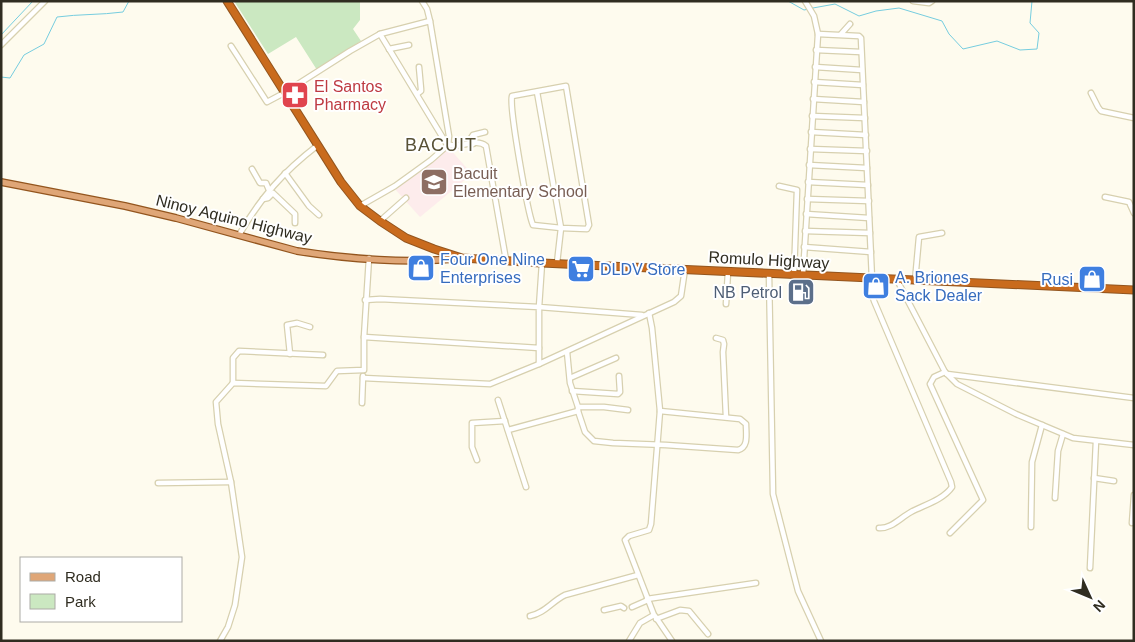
<svg xmlns="http://www.w3.org/2000/svg" width="1135" height="642" viewBox="0 0 1135 642" font-family="Arial,sans-serif">
<rect width="100%" height="100%" fill="#fefbee"/>
<polygon fill="#fdecec" points="448,147 472,174 420,217 395,189"/>
<polygon fill="#cbe8c1" points="234,1 360,1 360,20 353,29 361,41 317,70 296,37 268,54"/>
<g fill="none" stroke-linecap="round" stroke-linejoin="round">
<g stroke="#76cddf" stroke-width="1">
<polyline points="788,1 804,10 809,9"/>
<polyline points="813,8 835,4 859,16 876,11 899,8 942,21 949,34 963,49 997,41 1020,50 1037,49 1039,33 1030,23 1032,1"/>
<polyline points="1,35 33,1"/>
<path d="M1,77L10,78L24,55L44,44L57,17C79,14 101,15 123,12L129,1"/>
</g>
<g stroke="#d7d0af" stroke-width="7">
<g id="minor">
<polyline points="422,1 427,9 430,21"/>
<polyline points="913,1 929,3 932,1"/>
<polyline points="818,34 859,36 861,38 872,279"/>
<polyline points="841,34 850,24"/>
<polyline points="1,45 45,1"/>
<path d="M231,46L267,102L284,93L350,51L380,34L446,143C457,151 475,137 486,146L506,260"/>
<polyline points="389,49 409,45"/>
<polyline points="816,50 861,52"/>
<polyline points="815,67 862,70"/>
<polyline points="814,82 863,85"/>
<path d="M566,86L589,225L587,229L561,228L533,225C528,214 509,108 512,96Z"/>
<polyline points="537,92 561,228 557,263"/>
<polyline points="1091,93 1098,107 1101,111 1134,118"/>
<polyline points="417,94 421,91 421,89 419,67"/>
<polyline points="813,99 864,102"/>
<polyline points="812,116 865,118"/>
<polyline points="811,132 866,135"/>
<polyline points="473,144 471,138 473,135 485,132"/>
<polyline points="810,149 867,151"/>
<polyline points="809,165 867,168"/>
<polyline points="252,169 260,183 266,183 269,190"/>
<polyline points="285,173 309,206 319,215"/>
<polyline points="808,182 868,185"/>
<polyline points="779,186 797,190 794,275"/>
<polyline points="1105,197 1129,202 1134,213"/>
<polyline points="263,199 268,198 273,193 295,214 295,223"/>
<polyline points="807,199 869,201"/>
<polyline points="360,206 395,186 431,160 448,145 449,136 430,21 380,34"/>
<polyline points="806,214 869,218"/>
<polyline points="380,221 406,198"/>
<polyline points="805,231 870,233"/>
<path d="M239,235C261,197 283,172 318,145"/>
<polyline points="804,247 871,252"/>
<polyline points="542,263 539,307 642,315"/>
<polyline points="769,274 773,494 798,591 821,641"/>
<polyline points="803,275 818,34 814,16 805,1"/>
<path d="M867,279L874,301L951,482L952,487C943,500 924,505 911,512C900,518 891,529 879,528"/>
<polyline points="897,280 945,372 957,384 1016,414 1073,438 1134,445"/>
<polyline points="915,281 919,237 942,233"/>
<polyline points="726,304 728,272"/>
<polyline points="364,337 369,258"/>
<polyline points="716,338 723,340 724,344 723,352 726,417"/>
<polyline points="539,348 539,364 674,302 681,296 685,269"/>
<polyline points="567,352 570,383 578,407 604,407 628,410"/>
<polyline points="290,354 287,325 297,323 310,327"/>
<polyline points="945,372 934,377 930,384 983,500 950,533"/>
<polyline points="947,374 1134,398"/>
<polyline points="363,378 490,384 539,364"/>
<polyline points="570,378 616,358"/>
<polyline points="233,383 233,358 239,351 323,355"/>
<polyline points="572,391 618,394 620,392 619,376"/>
<polyline points="498,400 526,487"/>
<polyline points="362,403 363,376"/>
<path d="M578,411L585,432L594,441L613,443L666,445L738,450C749,447 746,434 746,424L740,419L660,411"/>
<polyline points="508,430 578,411 578,408"/>
<polyline points="477,460 472,447 472,423 505,421"/>
<polyline points="1094,478 1114,481"/>
<polyline points="158,483 231,482"/>
<polyline points="1055,498 1058,451 1063,434"/>
<polyline points="1132,523 1134,495"/>
<polyline points="1031,527 1032,462 1042,425"/>
<polyline points="1090,568 1096,441"/>
<polyline points="647,599 756,583"/>
<polyline points="632,607 648,600"/>
<polyline points="604,610 621,606 624,608"/>
<path d="M530,616C545,613 551,602 565,595L638,575"/>
<polyline points="655,616 672,641"/>
<polyline points="656,619 680,610 689,611 708,634"/>
<polyline points="220,641 228,627 235,605 242,557 231,482 218,424 216,402 233,383 326,386 337,371 364,370 364,337 539,348 539,307 380,299 365,300"/>
<polyline points="629,641 640,623 654,615 625,540 629,536 649,530 651,524 660,411 652,328 649,313"/>
</g>
</g>
<g stroke="#93551e" stroke-width="8">
<path id="major" d="M1,182L125,206L176,218L297,251C347,259 411,264 460,258"/>
</g>
<g stroke="#93551e" stroke-width="9">
<polyline id="highway" points="227,1 341,182 360,206 380,221 406,238 434,249 462,258 542,263 1134,290"/>
</g>
<use href="#minor" stroke="#fff" stroke-width="4.5"/>
<use href="#major" stroke="#dfa677" stroke-width="5.5"/>
<use href="#highway" stroke="#c96b1d" stroke-width="7"/>
</g>
<defs>
<g id="pharmacy-square" transform="scale(1.4375)"><rect x="-9" y="-9" width="18" height="18" rx="4" fill="#e0444e" stroke="#fff"/><path d="M-2-6h4v4h4v4h-4v4h-4v-4h-4v-4h4Z" fill="#fff"/></g>
<g id="school-square" transform="scale(1.4375)"><rect x="-9" y="-9" width="18" height="18" rx="4" fill="#8d6e63" stroke="#fff"/><path d="M0-5L7-2L0 1L-7-2ZM-4 1L0 2.5L4 1V4Q0 6-4 4Z" fill="#fff"/></g>
<g id="shop-square" transform="scale(1.4375)"><rect x="-9" y="-9" width="18" height="18" rx="4" fill="#3f7fe0" stroke="#fff"/><path d="M-5-2.5h2.3a2.7 3.5 0 0 1 5.4 0H5L5.5 6h-11ZM-1.5-2.5h3a1.5 2.3 0 0 0-3 0Z" fill="#fff"/></g>
<g id="supermarket-square" transform="scale(1.4375)"><rect x="-9" y="-9" width="18" height="18" rx="4" fill="#3f7fe0" stroke="#fff"/><path d="M-6-5.5h2.5l.6 2H6L4.5 2H-2.5L-4.4-4H-6ZM-1.5 3.2a1.3 1.3 0 1 0 .1 0ZM3 3.2a1.3 1.3 0 1 0 .1 0Z" fill="#fff"/></g>
<g id="fuel-square" transform="scale(1.4375)"><rect x="-9" y="-9" width="18" height="18" rx="4" fill="#5c6f8a" stroke="#fff"/><path d="M-5.5-6h7V0h2V4h1.3V-2.5L3-4.5l.8-.8L6-3V5H2.5V1h-1V6h-7ZM-4.2-4.7v3.2H.2V-4.7Z" fill="#fff"/></g>
</defs>
<g fill-rule="evenodd">
<use href="#pharmacy-square" x="295" y="95"/>
<use href="#school-square" x="434" y="182"/>
<use href="#shop-square" x="421" y="268"/>
<use href="#supermarket-square" x="581" y="269"/>
<use href="#shop-square" x="1092" y="279"/>
<use href="#shop-square" x="876" y="286"/>
<use href="#fuel-square" x="801" y="292"/>
</g>
<g text-anchor="middle" dominant-baseline="central" stroke-width="4" stroke-linejoin="round" paint-order="stroke">
<g font-size="16" fill="#be3a42" stroke="#fff" text-anchor="start">
<text x="314" y="86">El Santos<tspan x="314" dy="18">Pharmacy</tspan></text>
</g>
<g font-size="16" fill="#785e54" stroke="#fff" text-anchor="start">
<text x="453" y="173">Bacuit<tspan x="453" dy="18">Elementary School</tspan></text>
</g>
<g font-size="16" fill="#302d21" stroke="#fff">
<text transform="translate(234 219) rotate(14)">Ninoy Aquino Highway</text>
<text transform="translate(769 260) rotate(3)">Romulo Highway</text>
</g>
<g font-size="16" fill="#366cbe" stroke="#fff" text-anchor="start">
<text x="440" y="259">Four One Nine<tspan x="440" dy="18">Enterprises</tspan></text>
<text x="600" y="269">DLDV Store</text>
<text x="895" y="277">A. Briones<tspan x="895" dy="18">Sack Dealer</tspan></text>
<text x="1073" y="279" text-anchor="end">Rusi</text>
</g>
<g font-size="16" fill="#4e5e75" stroke="#fff" text-anchor="end">
<text x="782" y="292">NB Petrol</text>
</g>
<g font-size="18" letter-spacing="1" fill="#595236" stroke="#fff">
<text x="441" y="145">BACUIT</text>
</g>
</g>
<rect width="1135" height="642" fill="none" stroke="#302d21" stroke-width="5"/>
<rect x="20" y="557" width="162" height="65" fill="#ffffff" stroke="#acaba6"/>
<rect x="30" y="573" width="25" height="8" fill="#dfa677" stroke="#acaba6"/>
<text x="65" y="582" font-size="15" fill="#302d21">Road</text>
<rect x="30" y="594" width="25" height="15" fill="#cbe8c1" stroke="#acaba6"/>
<text x="65" y="607" font-size="15" fill="#302d21">Park</text>
<g transform="translate(1090 597) rotate(134)" stroke="#ffffff" stroke-width="4" paint-order="stroke">
<path d="M0-4L9 19L0 12L-9 19Z" fill="#302d21"/>
<text y="-8" font-size="14" font-weight="bold" text-anchor="middle" fill="#302d21">N</text>
</g>
</svg>
